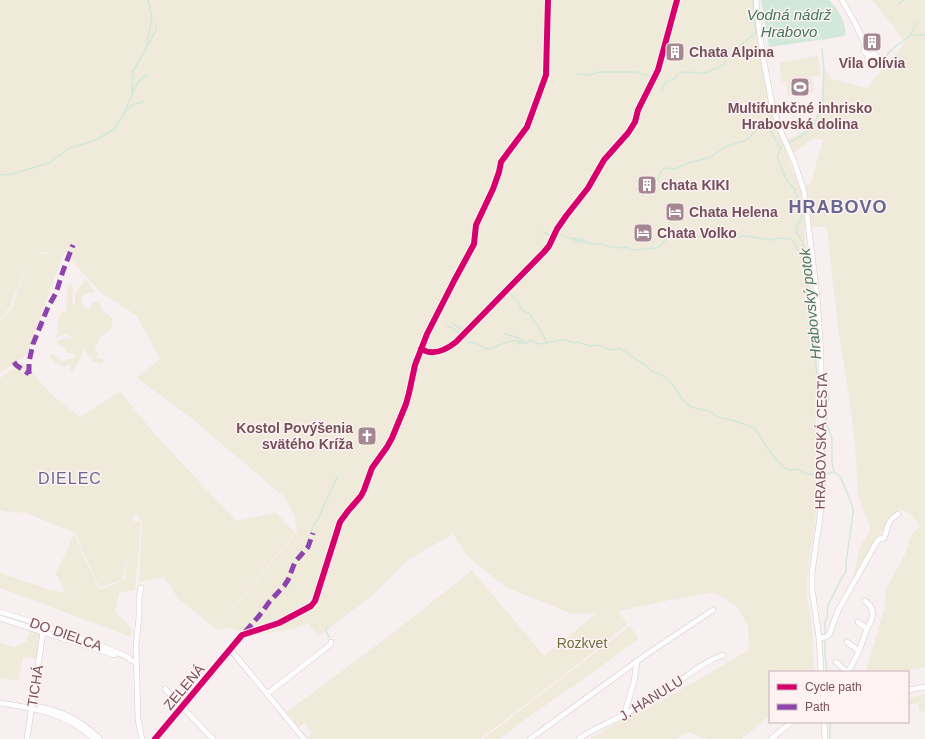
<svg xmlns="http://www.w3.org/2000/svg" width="925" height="739" viewBox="0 0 925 739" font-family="Helvetica,sans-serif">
<rect width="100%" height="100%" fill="#f8eff0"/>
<g fill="#f0eadb">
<path d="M0,0H754L759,50L772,113L799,187L811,183L823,139L812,140L793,153L786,141C792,137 806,131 810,126C822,113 822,86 823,69H825L832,79L867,88L905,42L872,0H925V667L899,672H866L885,606L886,589L906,552L911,536L920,526L910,514L900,509L877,538L867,556L853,578L860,546L871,530L858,495L855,444L848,390L838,329L827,227H804L811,279L817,367L816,427V508L815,525L809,561L807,580V594L812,629L814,672H770V715L742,739H706L689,732L676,739H590L632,713H640L749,650L748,625L735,605L712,592L670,600L618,611L628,624L564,675L480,739H307L306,738L312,733L305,723L299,727L287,712L393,633L472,570L544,656L597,613L572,614L505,587L467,556L453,534L408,560L373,595L319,636L308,623L296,628L245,637C232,625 232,627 216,630L297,532L295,515L283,496L191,418L137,378L160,359L137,316L100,292L64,252L27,354L0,373V320L12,308L27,263L34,255L40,253L46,254L52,252H40L34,255L27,263L10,307L0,319Z"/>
<polygon points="818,56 821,75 782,82 779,63"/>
<polygon points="812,78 814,92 788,96 786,82"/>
<path d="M85,280L89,283L95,292L85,294L82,296V304L89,310L93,302H98L103,311L112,318V327C108,332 106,332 102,336C99,338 95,347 95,351L98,353L96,358L104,359L102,364L93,362L91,357H88L85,348L83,349L81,358L71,373L70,364L63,367L56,363L49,356L53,354L60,361L66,360L74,358L75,353H66L65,348L60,346L57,342L64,338H74L65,334L61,335L56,338L59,317L62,311L66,312L68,284L73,286L72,301L75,305V294Z"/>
<polygon points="23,362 51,394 80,417 120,391 152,431 236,521 276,513 295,533 216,629 179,599 163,577 139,582 142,522 135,512 133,521 141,522 135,590 119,593 115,611 131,628 131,637 0,588 0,573 50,590 66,593 56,574 74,534 99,590 125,580 129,549 123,580 99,587 75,533 26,513 3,511 0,509 0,378"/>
<polygon points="630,626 639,639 572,687 524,720 500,739 483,739"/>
<polygon points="30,630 39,634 36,659 23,657 18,681 0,678 0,643 15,647 27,641"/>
<polygon points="925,694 925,711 920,713 918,703 908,705 908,698 915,697"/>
</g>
<path fill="#d1e8da" d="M761,0H829C837,7 848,25 845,36L822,40L821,34L820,33L818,34L819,40L769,47Z"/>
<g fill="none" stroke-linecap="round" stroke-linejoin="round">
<g stroke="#d1e8da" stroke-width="1.5">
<polyline points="753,0 754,10"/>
<polyline points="898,4 904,0"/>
<polyline points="820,33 820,40"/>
<polyline points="911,35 911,33 913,32 912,32 915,26 918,23"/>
<polyline points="148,45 156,30 156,25"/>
<polyline points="887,55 889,52 891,51 892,49 911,35 925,35"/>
<polyline points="577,74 590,75 599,72 637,72 641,74 653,76"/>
<polyline points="669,81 676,78 678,74 684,72 702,73 708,72 713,69 716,69 724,64 727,56 731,55 733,51 756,33 754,17 755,15"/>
<polyline points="661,90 667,81"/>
<path d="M132,94C136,86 139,78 148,75"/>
<path d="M124,114C131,105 132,104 143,102"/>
<polyline points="791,142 806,133 813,126 821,109 823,100 824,69 822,49"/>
<path d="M782,146L777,157L786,179L795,190L800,203V212L802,217L797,225L796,232L803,242V249L807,258L803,267C809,278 809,282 806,294L809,300L810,304L808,308L809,325L814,337V350L817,374L819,376"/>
<path d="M680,167C688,161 700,161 710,157C715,155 720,150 725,147C732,144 739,143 746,140C755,135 756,125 768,126L780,148"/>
<polyline points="0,175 12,174 49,163 68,149 98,139 114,129 122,117 132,95 133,71 146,49 152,17 148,0"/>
<path d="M659,182L658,179C659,173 661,168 668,168C670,168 673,169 675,169C677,168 680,167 681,166"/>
<polyline points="543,232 550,235 554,231"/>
<polyline points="559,234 565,237 573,239 575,238 574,241 576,238 577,242 579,238 579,242 581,239 581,242 583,239 583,243 585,240 586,242 586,241 587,243 593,244 602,244 610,247 628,248 631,250 634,250 656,248 659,247 666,239 675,238 681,235 689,235 697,237 708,234 714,235 727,234 737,237 746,236 771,240 778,238 790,239 793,241 803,259 803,265"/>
<polyline points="510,294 518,301 522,310 531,315 534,321 537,324 547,343"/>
<polyline points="452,323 460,328 466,329"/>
<path d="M447,326L452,328L461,334L519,275C524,266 530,263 537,257C544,251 547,243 551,235"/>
<polyline points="505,334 519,338 525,342"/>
<path d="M468,343C475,340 481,348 488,349C492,349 494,347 497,346C505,342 513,339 522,342"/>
<path d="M517,344L519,343H527L531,340C541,349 552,339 564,340C568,340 570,342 574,343L578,342L590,346L598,345L610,350L620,348L634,358L648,367L651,371L666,377L677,390L681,398L691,407L709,411L718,417L735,421L752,427L756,430C761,439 779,467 789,470C792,470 795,469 798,469C803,475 811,474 818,474"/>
<polyline points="823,382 829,398 826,407 826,416 827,424 832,439 832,462 834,472 840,476 842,480 853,508 853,514 846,562 846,572 841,579 828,605 827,617 825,623 825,655 827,672"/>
<polyline points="826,474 834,472"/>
<polyline points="311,532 313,526 318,519 337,477"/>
<polyline points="327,626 326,631 329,637"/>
<polyline points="830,722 830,739"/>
</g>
<g stroke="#d6ccce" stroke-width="6">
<g id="minor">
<polyline points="756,0 757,11 762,51 772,105 781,132 794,161 804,191 817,296 821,356 821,435 822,497 819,524 812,573 812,589 819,638 821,672"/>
<polyline points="842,0 854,21 865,44 864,51 869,56"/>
<circle cx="873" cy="60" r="5.5"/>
<polyline points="141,588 139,598 139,617 136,645 138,719 142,739"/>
<path d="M865,601C877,610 873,618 867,629"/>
<path d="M0,612C43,625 86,639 128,657L130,660L136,662"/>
<polyline points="0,618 115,655"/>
<polyline points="858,622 867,629 859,651"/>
<path d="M819,638L826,637L830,633L834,621L839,609L876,543L879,539L884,538C889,526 886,522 898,514"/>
<polyline points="847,642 859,651 848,672"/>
<polyline points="836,662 847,672"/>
<polyline points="165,689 213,739"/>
<polyline points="908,690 925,687"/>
<polyline points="267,694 331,644 331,642"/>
<path d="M0,703C34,708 69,714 94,739"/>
<path d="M40,707C65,712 82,722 100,739"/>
<polyline points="624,715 634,682 637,661"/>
<polyline points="824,722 825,739"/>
<polyline points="27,739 43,632"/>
<polyline points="155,739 231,650 304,739"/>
<polyline points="530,739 647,654 713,610"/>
<path d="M579,739C593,728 610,723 625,714C643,704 660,693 678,682C692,672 706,661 723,655"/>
<polyline points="771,739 792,722"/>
</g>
</g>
<use href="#minor" stroke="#fefdfd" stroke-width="5"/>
<g stroke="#8e44ad" stroke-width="5" stroke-dasharray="10 5" stroke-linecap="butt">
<polyline points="14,362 16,365 29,374"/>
<polyline points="29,374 29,362 33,344 48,307 56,293 63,271 73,245"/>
<polyline points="245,632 259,616 270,601 284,586 288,580 295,562 308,547 313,533"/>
</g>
<g stroke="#fef2f3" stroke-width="8">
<g id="cycleway">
<path d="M421,349C433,356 446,350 456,342L544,252L549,246L557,229L566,216L588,188L604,160L628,133L635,122L638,110L658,70L677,0"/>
<polyline points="155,739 242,635 279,623 311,606 315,601 340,522 348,511 361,496 364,490 372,468 387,447 392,438 406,404 409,393 415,365 427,334 454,281 474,244 476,225 493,189 499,172 501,162 527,127 546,75 548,0"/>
</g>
</g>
<use href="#cycleway" stroke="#d6006c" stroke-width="6"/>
</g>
<defs>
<g id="building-square" transform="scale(1)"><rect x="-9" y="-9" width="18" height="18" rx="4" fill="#a48790" stroke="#fef2f3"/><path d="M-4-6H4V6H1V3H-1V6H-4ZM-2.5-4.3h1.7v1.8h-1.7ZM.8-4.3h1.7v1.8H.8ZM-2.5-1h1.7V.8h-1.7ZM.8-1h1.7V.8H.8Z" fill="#fff"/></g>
<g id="stadium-square" transform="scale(1)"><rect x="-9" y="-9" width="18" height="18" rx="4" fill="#a48790" stroke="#fef2f3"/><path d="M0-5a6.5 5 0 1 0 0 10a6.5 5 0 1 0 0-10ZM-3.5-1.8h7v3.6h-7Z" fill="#fff"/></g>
<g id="hotel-square" transform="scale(1)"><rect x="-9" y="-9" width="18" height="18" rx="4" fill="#a48790" stroke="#fef2f3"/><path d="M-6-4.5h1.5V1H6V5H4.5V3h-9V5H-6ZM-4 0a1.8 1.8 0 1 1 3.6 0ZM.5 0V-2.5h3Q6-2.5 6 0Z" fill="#fff"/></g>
<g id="church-square" transform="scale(1)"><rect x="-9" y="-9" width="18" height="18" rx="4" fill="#a48790" stroke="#fef2f3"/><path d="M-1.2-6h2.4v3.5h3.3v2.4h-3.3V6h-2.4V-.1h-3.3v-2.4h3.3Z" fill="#fff"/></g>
</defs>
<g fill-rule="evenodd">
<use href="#building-square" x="872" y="42"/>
<use href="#building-square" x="675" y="52"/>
<use href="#stadium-square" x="800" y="87"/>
<use href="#building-square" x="647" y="185"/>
<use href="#hotel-square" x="675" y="212"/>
<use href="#hotel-square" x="643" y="233"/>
<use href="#church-square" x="367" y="436"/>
</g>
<g text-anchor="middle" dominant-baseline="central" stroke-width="3" stroke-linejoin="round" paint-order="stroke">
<g font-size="14" font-weight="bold" fill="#764f5d" stroke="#fef2f3" text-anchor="start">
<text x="689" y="52">Chata Alpina</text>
<text x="872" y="63" text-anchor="middle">Vila Olívia</text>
<text x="800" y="108" text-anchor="middle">Multifunkčné inhrisko<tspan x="800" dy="16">Hrabovská dolina</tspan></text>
<text x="661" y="185">chata KIKI</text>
<text x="689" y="212">Chata Helena</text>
<text x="657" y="233">Chata Volko</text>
<text x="353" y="428" text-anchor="end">Kostol Povýšenia<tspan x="353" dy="16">svätého Kríža</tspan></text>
</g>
<g font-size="14" fill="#764f5d" stroke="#fef2f3">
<text transform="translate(821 441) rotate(-89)">HRABOVSKÁ CESTA</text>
<text transform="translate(66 634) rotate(19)">DO DIELCA</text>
<text transform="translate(35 686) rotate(-81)">TICHÁ</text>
<text transform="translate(184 687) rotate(-50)">ZELENÁ</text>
<text transform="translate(651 698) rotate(-32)">J. HANULU</text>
</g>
<g font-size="14" fill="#6f6f41" stroke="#fef2f3">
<text x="582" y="643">Rozkvet</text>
</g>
<g font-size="15" font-style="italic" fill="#427a5b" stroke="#fef2f3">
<text x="789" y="14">Vodná nádrž<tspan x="789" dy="17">Hrabovo</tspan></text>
<text transform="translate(810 304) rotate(-96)">Hrabovský potok</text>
</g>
<g font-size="16" letter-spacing="1" fill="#676991" stroke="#fef2f3">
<text x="70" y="478">DIELEC</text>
</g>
<g font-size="18" font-weight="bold" letter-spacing="1" fill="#676991" stroke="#fef2f3">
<text x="838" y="207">HRABOVO</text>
</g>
</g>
<rect x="769" y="671" width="140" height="52" fill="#fef2f3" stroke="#c8b1b7"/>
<rect x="777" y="684" width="20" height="6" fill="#d6006c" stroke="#c8b1b7"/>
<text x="805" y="691" font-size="12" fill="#764f5d">Cycle path</text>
<rect x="777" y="704" width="20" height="6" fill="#8e44ad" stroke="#c8b1b7"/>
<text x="805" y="711" font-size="12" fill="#764f5d">Path</text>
</svg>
